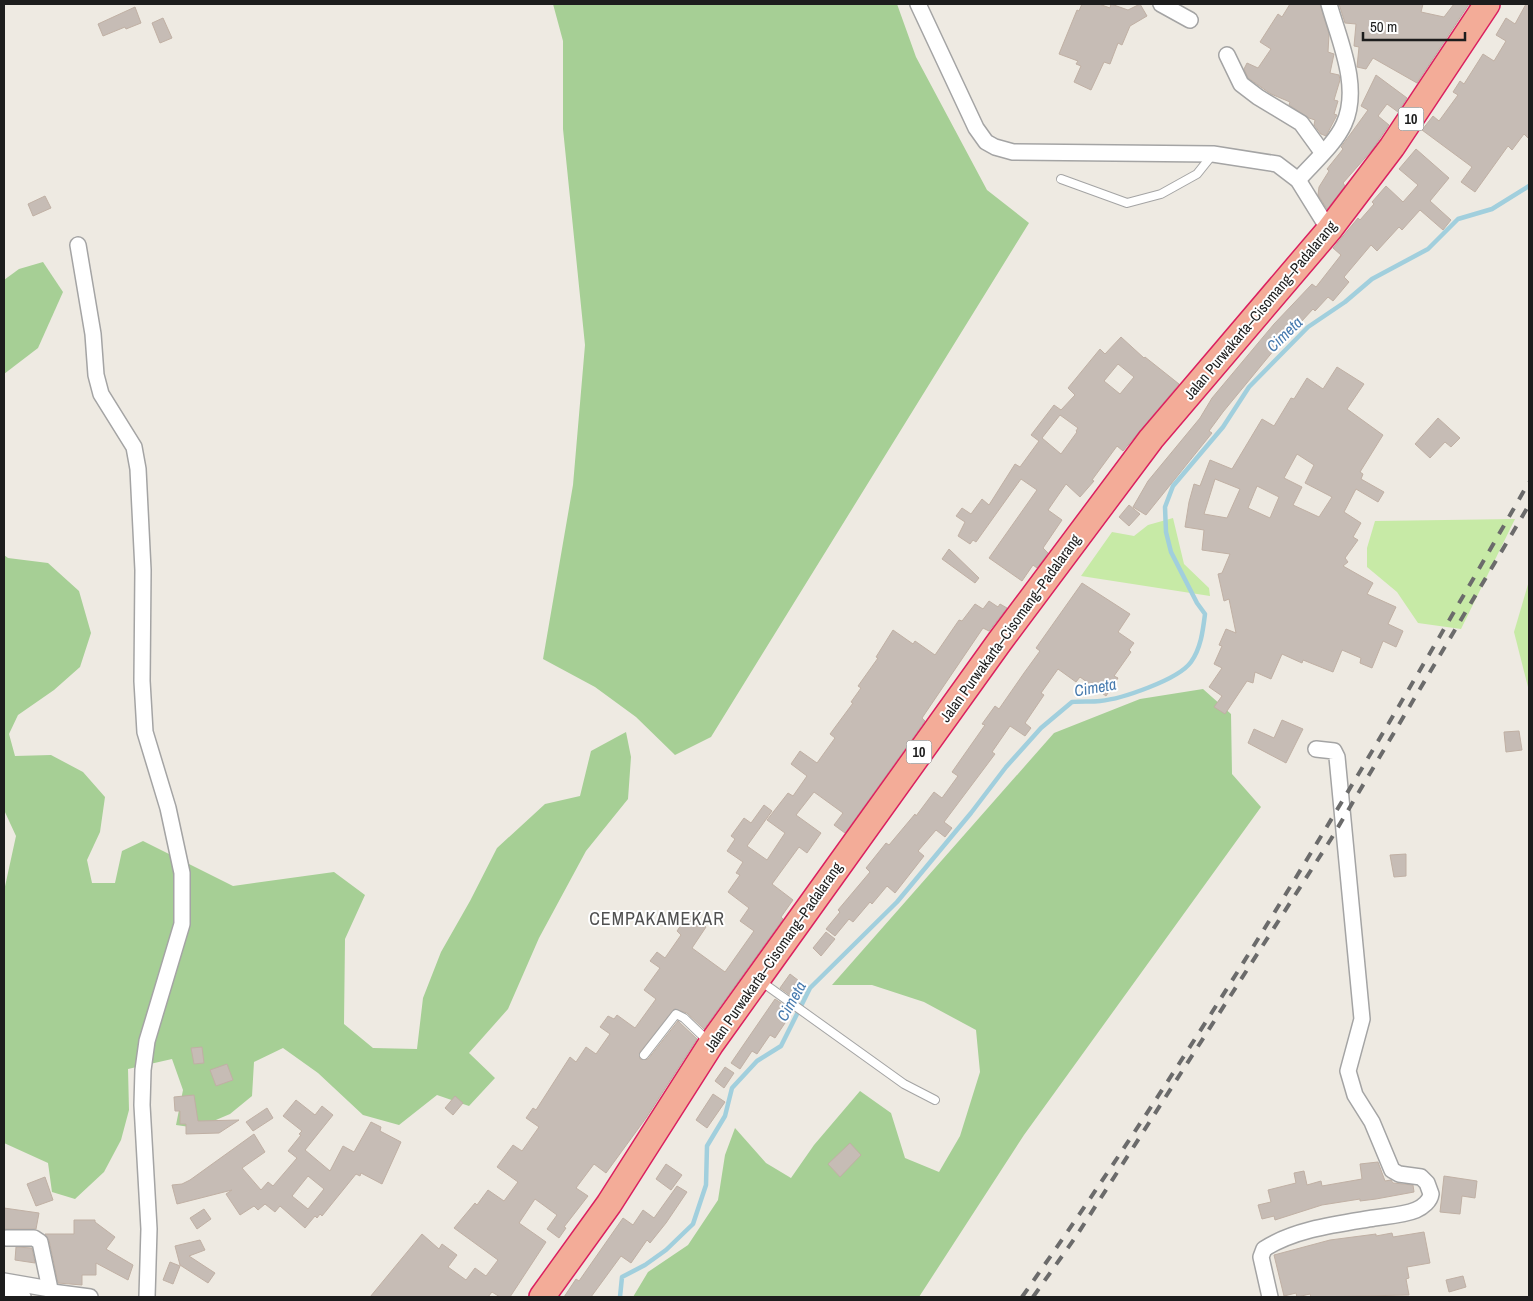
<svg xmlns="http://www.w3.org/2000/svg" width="1533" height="1301" viewBox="0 0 1533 1301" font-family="'Archivo Narrow',sans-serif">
<rect width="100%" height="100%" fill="#eeeae2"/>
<g fill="#c7eaa6">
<polygon points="1173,518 1184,564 1209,588 1210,596 1081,576 1112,532 1134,536 1148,525"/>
<polygon points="1515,519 1461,629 1418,623 1397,592 1367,567 1367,548 1375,521"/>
<polygon points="1529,581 1529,691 1514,632"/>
</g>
<g fill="#a6cf95">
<polygon points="553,4 897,4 916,57 987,190 1029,223 711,737 675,755 636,717 595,687 543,659 573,485 585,345 563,129 563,41"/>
<polygon points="43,262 63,292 38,348 4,374 4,280 19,269"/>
<polygon points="4,555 8,558 48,563 79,591 91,633 80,667 54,690 18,715 9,734 15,756 51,755 83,772 105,797 100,832 87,860 92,883 115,883 122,851 143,841 233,886 334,872 365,895 345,939 344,1024 373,1048 417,1049 423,998 441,952 470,901 497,848 545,804 580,796 591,751 626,732 631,757 628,799 586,851 539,938 508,1009 469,1053 495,1078 469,1106 437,1095 399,1125 363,1115 318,1073 283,1048 254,1062 252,1096 230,1114 197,1128 176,1125 183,1090 172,1059 128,1069 129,1110 121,1140 104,1172 75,1199 52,1192 48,1163 4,1143 4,891 16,836 4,810"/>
<polygon points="1203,689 1231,714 1232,774 1261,807 1024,1135 919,1297 633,1297 648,1272 688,1245 718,1200 725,1155 735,1128 766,1163 791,1178 814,1145 860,1091 891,1113 905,1158 939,1172 960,1136 980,1072 976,1030 924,1002 872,985 832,985 1054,733 1140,699"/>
</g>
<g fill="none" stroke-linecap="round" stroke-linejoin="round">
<path stroke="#a1cfdd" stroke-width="4.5" d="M620,1297L622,1277L645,1265L666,1250L693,1224L706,1185L707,1146L725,1116L732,1088L757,1061L781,1046L810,988L897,902L971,813L1006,767L1041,728L1072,702C1081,701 1091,702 1100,701C1121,699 1178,680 1191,662C1201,648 1203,630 1205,614L1197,603L1171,552L1166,532L1165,507L1173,486L1223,427L1249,387L1308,327L1345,302L1372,279L1428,249L1458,219L1492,209L1529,186"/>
</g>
<g fill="#c6bcb5" stroke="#c0b0a4" fill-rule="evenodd">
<polygon points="1082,4 1099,4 1110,8 1111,4 1128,10 1140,4 1147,16 1130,26 1122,45 1118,43 1110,64 1104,62 1091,90 1074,82 1081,66 1076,64 1078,61 1059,54 1077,10 1079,11"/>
<polygon points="1290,4 1320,4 1329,34 1328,52 1334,54 1330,73 1339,75 1340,80 1334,100 1338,101 1334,114 1337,115 1326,136 1321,134 1314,125 1315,120 1309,118 1289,105 1290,102 1271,94 1248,78 1244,69 1247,63 1258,68 1271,49 1260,42 1278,14 1282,17"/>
<polygon points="1339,4 1423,4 1421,12 1444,17 1454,4 1469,4 1417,83 1373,58 1366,69 1357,67 1359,47 1354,46 1356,24 1345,23"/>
<polygon points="1526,4 1529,4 1529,139 1524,134 1512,150 1508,146 1475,192 1461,182 1472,167 1422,130 1433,116 1439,121 1458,95 1453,92 1460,81 1464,84 1483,54 1494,61 1506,41 1496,35 1506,18 1515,24"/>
<polygon points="135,7 141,23 126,29 125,27 103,36 98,24"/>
<polygon points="163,18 172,38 160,43 152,23"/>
<polygon points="1376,75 1407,98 1398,112 1387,104 1378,116 1389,125 1372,150 1343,183 1345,186 1327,209 1318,195 1319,187 1329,171 1327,169 1343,149 1341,147 1368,110 1361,106"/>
<polygon points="1416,149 1449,178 1430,201 1451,220 1443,230 1420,210 1402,230 1399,227 1377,251 1371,245 1344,277 1349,282 1333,301 1328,297 1315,311 1313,309 1290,334 1288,333 1223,412 1209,431 1212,433 1146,515 1133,507 1148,481 1200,418 1212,398 1274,324 1312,284 1316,287 1341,255 1333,248 1358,218 1360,220 1374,204 1372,202 1386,186 1403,202 1418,185 1399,169"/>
<polygon points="45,196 51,208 33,216 28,204"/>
<path d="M1121,337L1144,358L1145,357L1179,384L1123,451L1117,446L1092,480L1094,481L1080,497L1066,484L1048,510L1062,520L1043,548L1048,553L1037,568L1033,565L1022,581L989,558L1037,490L1021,479L976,542L973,540L970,544L958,536L965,522L956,516L962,508L971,514L982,499L989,505L1015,464L1020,467L1039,441L1031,435L1054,405L1061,410L1075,395L1068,388L1100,349L1105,354ZM1118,364L1134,377L1120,394L1104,381ZM1060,415L1078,428L1076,431L1077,432L1061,454L1042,438Z"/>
<path d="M1337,367L1364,384L1347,409L1383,435L1360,472L1363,474L1361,479L1384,492L1378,502L1356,489L1344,512L1361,523L1353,537L1358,540L1345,558L1348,562L1343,566L1373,583L1367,594L1396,607L1388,624L1403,631L1396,647L1383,641L1372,668L1360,663L1361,658L1342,650L1333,672L1303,660L1302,663L1282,654L1271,679L1255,672L1253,683L1247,681L1225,714L1214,707L1222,696L1209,687L1222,668L1214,664L1222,646L1219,645L1226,629L1236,633L1229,599L1224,601L1218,574L1222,573L1230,554L1202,550L1204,530L1185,527L1189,502L1194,484L1200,486L1210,460L1232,469L1262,419L1274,426L1291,398L1294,399L1307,378L1323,389ZM1297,454L1314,465L1305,483L1332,497L1319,517L1293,505L1302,487L1284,478ZM1215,479L1240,489L1227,518L1204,514ZM1257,486L1279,497L1270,518L1248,508Z"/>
<polygon points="1438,418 1460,438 1451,447 1445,442 1430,458 1415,444"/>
<polygon points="1129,505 1140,514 1129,526 1119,517"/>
<polygon points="949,549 979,578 975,583 942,559"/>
<polygon points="1082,583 1130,614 1118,632 1134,643 1129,650 1131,652 1114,676 1118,678 1106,696 1080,677 1076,682 1058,669 1041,693 1044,695 1025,723 1031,728 1025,736 1010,726 992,752 995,754 944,822 952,828 945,837 936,830 918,851 924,856 895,893 887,886 872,904 870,902 853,922 849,919 835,936 826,929 840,912 838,910 870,872 866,868 886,843 889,845 915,814 916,816 934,792 942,798 958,776 952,772 985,725 982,724 995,706 999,709 1024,673 1040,651 1036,648"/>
<polygon points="989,601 998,607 1000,604 1007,608 989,631 983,628 922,718 925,721 845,833 834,825 843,813 814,792 796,815 821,833 807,853 799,847 772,884 793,900 781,917 783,919 704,1029 687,1013 674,1009 640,1052 640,1059 648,1059 678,1021 697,1039 646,1118 606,1173 594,1164 576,1188 588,1196 564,1227 566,1228 559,1238 547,1229 557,1215 535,1199 519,1223 546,1242 510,1297 500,1297 492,1292 488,1297 370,1297 422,1234 439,1249 442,1244 457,1255 448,1267 466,1280 475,1268 486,1276 498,1260 454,1228 475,1203 477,1205 488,1190 504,1201 518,1182 497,1167 513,1145 522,1151 539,1127 526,1118 533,1108 536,1110 570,1057 576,1062 586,1047 596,1054 610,1034 600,1027 608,1016 614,1019 617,1015 635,1028 656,999 644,990 660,968 650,961 657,952 665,958 681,935 677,931 688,915 706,927 692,948 725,972 754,931 740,921 749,908 728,892 740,875 736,873 743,862 727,851 735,839 731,836 744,818 751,823 764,805 772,811 747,846 767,860 785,833 767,820 788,793 793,796 807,776 791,764 800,751 817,763 835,738 830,734 853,703 851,702 861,688 858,686 878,658 876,657 893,630 913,644 915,641 935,655 959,620 962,621 975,604 983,609"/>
<polygon points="1282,720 1303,729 1286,763 1248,743 1254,729 1274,738"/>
<polygon points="1519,731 1522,750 1506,752 1504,732"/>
<polygon points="1406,854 1406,876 1394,877 1390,855"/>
<polygon points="826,932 835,939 821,956 813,948"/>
<polygon points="790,974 803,984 794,998 780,988"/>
<polygon points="775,999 787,1007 781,1016 787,1020 775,1038 770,1035 757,1054 752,1051 740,1069 731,1063"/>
<polygon points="202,1047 204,1063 194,1064 191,1048"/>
<polygon points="227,1064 233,1080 216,1086 210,1070"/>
<polygon points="725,1067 734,1073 724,1088 715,1081"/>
<polygon points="713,1094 725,1102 707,1128 696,1120"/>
<polygon points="194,1095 198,1121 239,1120 219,1133 186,1134 186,1124 180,1124 180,1111 175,1111 174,1097"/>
<polygon points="455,1096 463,1103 453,1115 445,1108"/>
<path d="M296,1100L315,1115L322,1106L333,1115L305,1150L330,1171L343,1146L354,1152L371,1122L381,1127L380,1131L401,1142L382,1184L361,1173L360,1176L356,1174L322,1216L320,1214L317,1218L315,1216L305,1228L280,1206L275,1212L265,1204L258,1210L254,1206L240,1215L226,1194L232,1190L177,1204L172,1185L182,1184L190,1180L254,1134L265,1152L242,1168L261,1190L268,1182L273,1186L297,1158L288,1151L301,1135L299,1134L302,1131L283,1116ZM308,1176L324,1189L308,1209L292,1196Z"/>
<polygon points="267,1108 273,1118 253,1131 246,1122"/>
<polygon points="850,1143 861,1155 840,1177 828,1164"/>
<polygon points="1378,1162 1385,1181 1391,1180 1393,1183 1413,1185 1414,1192 1376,1199 1360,1201 1360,1199 1322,1205 1275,1220 1274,1216 1262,1219 1258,1205 1271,1202 1268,1190 1296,1183 1294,1173 1304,1171 1307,1185 1321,1181 1322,1186 1362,1179 1360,1164"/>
<polygon points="666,1164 682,1175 671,1190 656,1179"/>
<polygon points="1444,1176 1477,1181 1475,1198 1462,1196 1460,1214 1440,1212"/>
<polygon points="45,1177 53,1200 36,1206 27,1184"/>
<polygon points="677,1186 687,1192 666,1223 650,1243 647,1240 631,1263 621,1256 591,1297 564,1297 576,1279 579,1281 623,1218 633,1225 643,1210 654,1218"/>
<polygon points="4,1208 39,1213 36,1229 4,1229"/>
<polygon points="204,1209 211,1219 197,1229 190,1218"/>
<polygon points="74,1220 95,1220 95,1222 115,1237 106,1249 133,1265 128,1280 96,1263 96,1275 82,1275 82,1285 58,1283 49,1240 45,1234 74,1234"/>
<polygon points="1424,1232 1430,1263 1407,1267 1409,1278 1406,1279 1409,1295 1311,1297 1310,1294 1297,1297 1296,1293 1284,1296 1274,1255 1330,1240 1376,1234 1376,1236 1392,1233 1393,1237"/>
<polygon points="200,1240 205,1250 189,1256 215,1273 208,1283 180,1265 175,1246"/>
<polygon points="16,1247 32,1248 35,1263 15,1260"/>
<polygon points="170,1262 180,1266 173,1284 163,1280"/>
<polygon points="1463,1276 1466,1287 1449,1292 1446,1280"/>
</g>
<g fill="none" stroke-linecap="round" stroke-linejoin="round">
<g stroke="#a4a4a4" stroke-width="10">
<g id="service">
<polyline points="1061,179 1127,203 1161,194 1197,174 1213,154"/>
<polyline points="759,980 904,1084 935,1100"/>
<polyline points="644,1055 676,1014 684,1018 708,1041"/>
</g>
</g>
<g stroke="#a4a4a4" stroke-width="18">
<g id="minor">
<polyline points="918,4 976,128 986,142 995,147 1013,152 1213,154 1277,164 1298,180 1329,230"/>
<polyline points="1161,4 1190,20"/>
<polyline points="1227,55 1241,84 1258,97 1301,123 1322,152"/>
<path d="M1298,180C1313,163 1335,144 1344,124C1361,87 1339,40 1329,4"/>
<polyline points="78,245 93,334 96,375 101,394 134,447 138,469 143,570 142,681 145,732 168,808 182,873 182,924 147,1041 143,1070 142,1105 149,1229 147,1297"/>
<polyline points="6,1238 34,1238 40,1242 50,1289"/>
<polyline points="4,1281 50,1289 54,1296"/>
<polyline points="52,1292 90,1297"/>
<polyline points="4,1294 23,1297"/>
<path d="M1270,1297L1261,1257L1264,1249C1295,1229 1338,1224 1374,1218C1388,1216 1404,1215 1416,1210C1423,1207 1430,1201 1431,1194L1427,1183L1421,1177L1399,1174L1392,1170L1372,1122L1355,1095L1348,1071L1362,1019L1337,757L1334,751L1316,749"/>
</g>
</g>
<g stroke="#db205f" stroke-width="28">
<polyline id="trunk" points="542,1297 609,1204 711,1044 1000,641 1151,439 1329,230 1392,147 1487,4"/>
</g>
<use href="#service" stroke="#fff" stroke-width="8"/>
<use href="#minor" stroke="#fff" stroke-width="15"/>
<use href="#trunk" stroke="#f3ac98" stroke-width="25"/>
<g stroke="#6b6b6b" stroke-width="4" stroke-dasharray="10 10" stroke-linecap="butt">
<path d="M1022,1297C1206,1036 1370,759 1529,482"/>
<polyline points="1033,1297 1077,1235 1331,839 1529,505"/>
</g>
</g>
<g text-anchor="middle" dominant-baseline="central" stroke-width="4" stroke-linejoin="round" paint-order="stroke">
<g fill="#fff" stroke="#616161" stroke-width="1">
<rect x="1398.5" y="107.5" width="25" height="23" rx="4"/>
<rect x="906.5" y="740.5" width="25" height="23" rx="4"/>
</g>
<g font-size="14" font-weight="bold" fill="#1d1d1d">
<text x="1411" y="119">10</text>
<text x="919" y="752">10</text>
</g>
<g font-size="15" fill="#1d1d1d" stroke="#fff">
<text transform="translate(1260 310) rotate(-50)">Jalan Purwakarta–Cisomang–Padalarang</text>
<text transform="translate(1010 628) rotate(-54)">Jalan Purwakarta–Cisomang–Padalarang</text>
<text transform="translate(773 957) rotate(-55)">Jalan Purwakarta–Cisomang–Padalarang</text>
</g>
<g font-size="16" font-style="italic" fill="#477aae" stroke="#fff">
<text transform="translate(1284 334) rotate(-44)">Cimeta</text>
<text transform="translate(1095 687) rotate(-10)">Cimeta</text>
<text transform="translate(791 1001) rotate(-61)">Cimeta</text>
</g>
<g font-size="18" letter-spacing="1" fill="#505050" stroke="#fff">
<text x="657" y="918">CEMPAKAMEKAR</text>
</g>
</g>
<rect width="1533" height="1301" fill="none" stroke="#1d1d1d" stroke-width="10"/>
<path d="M1363 32v8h102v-8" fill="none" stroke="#1d1d1d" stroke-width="2.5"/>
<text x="1370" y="32" font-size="15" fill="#1d1d1d" stroke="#ffffff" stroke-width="4" paint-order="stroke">50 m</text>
</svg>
